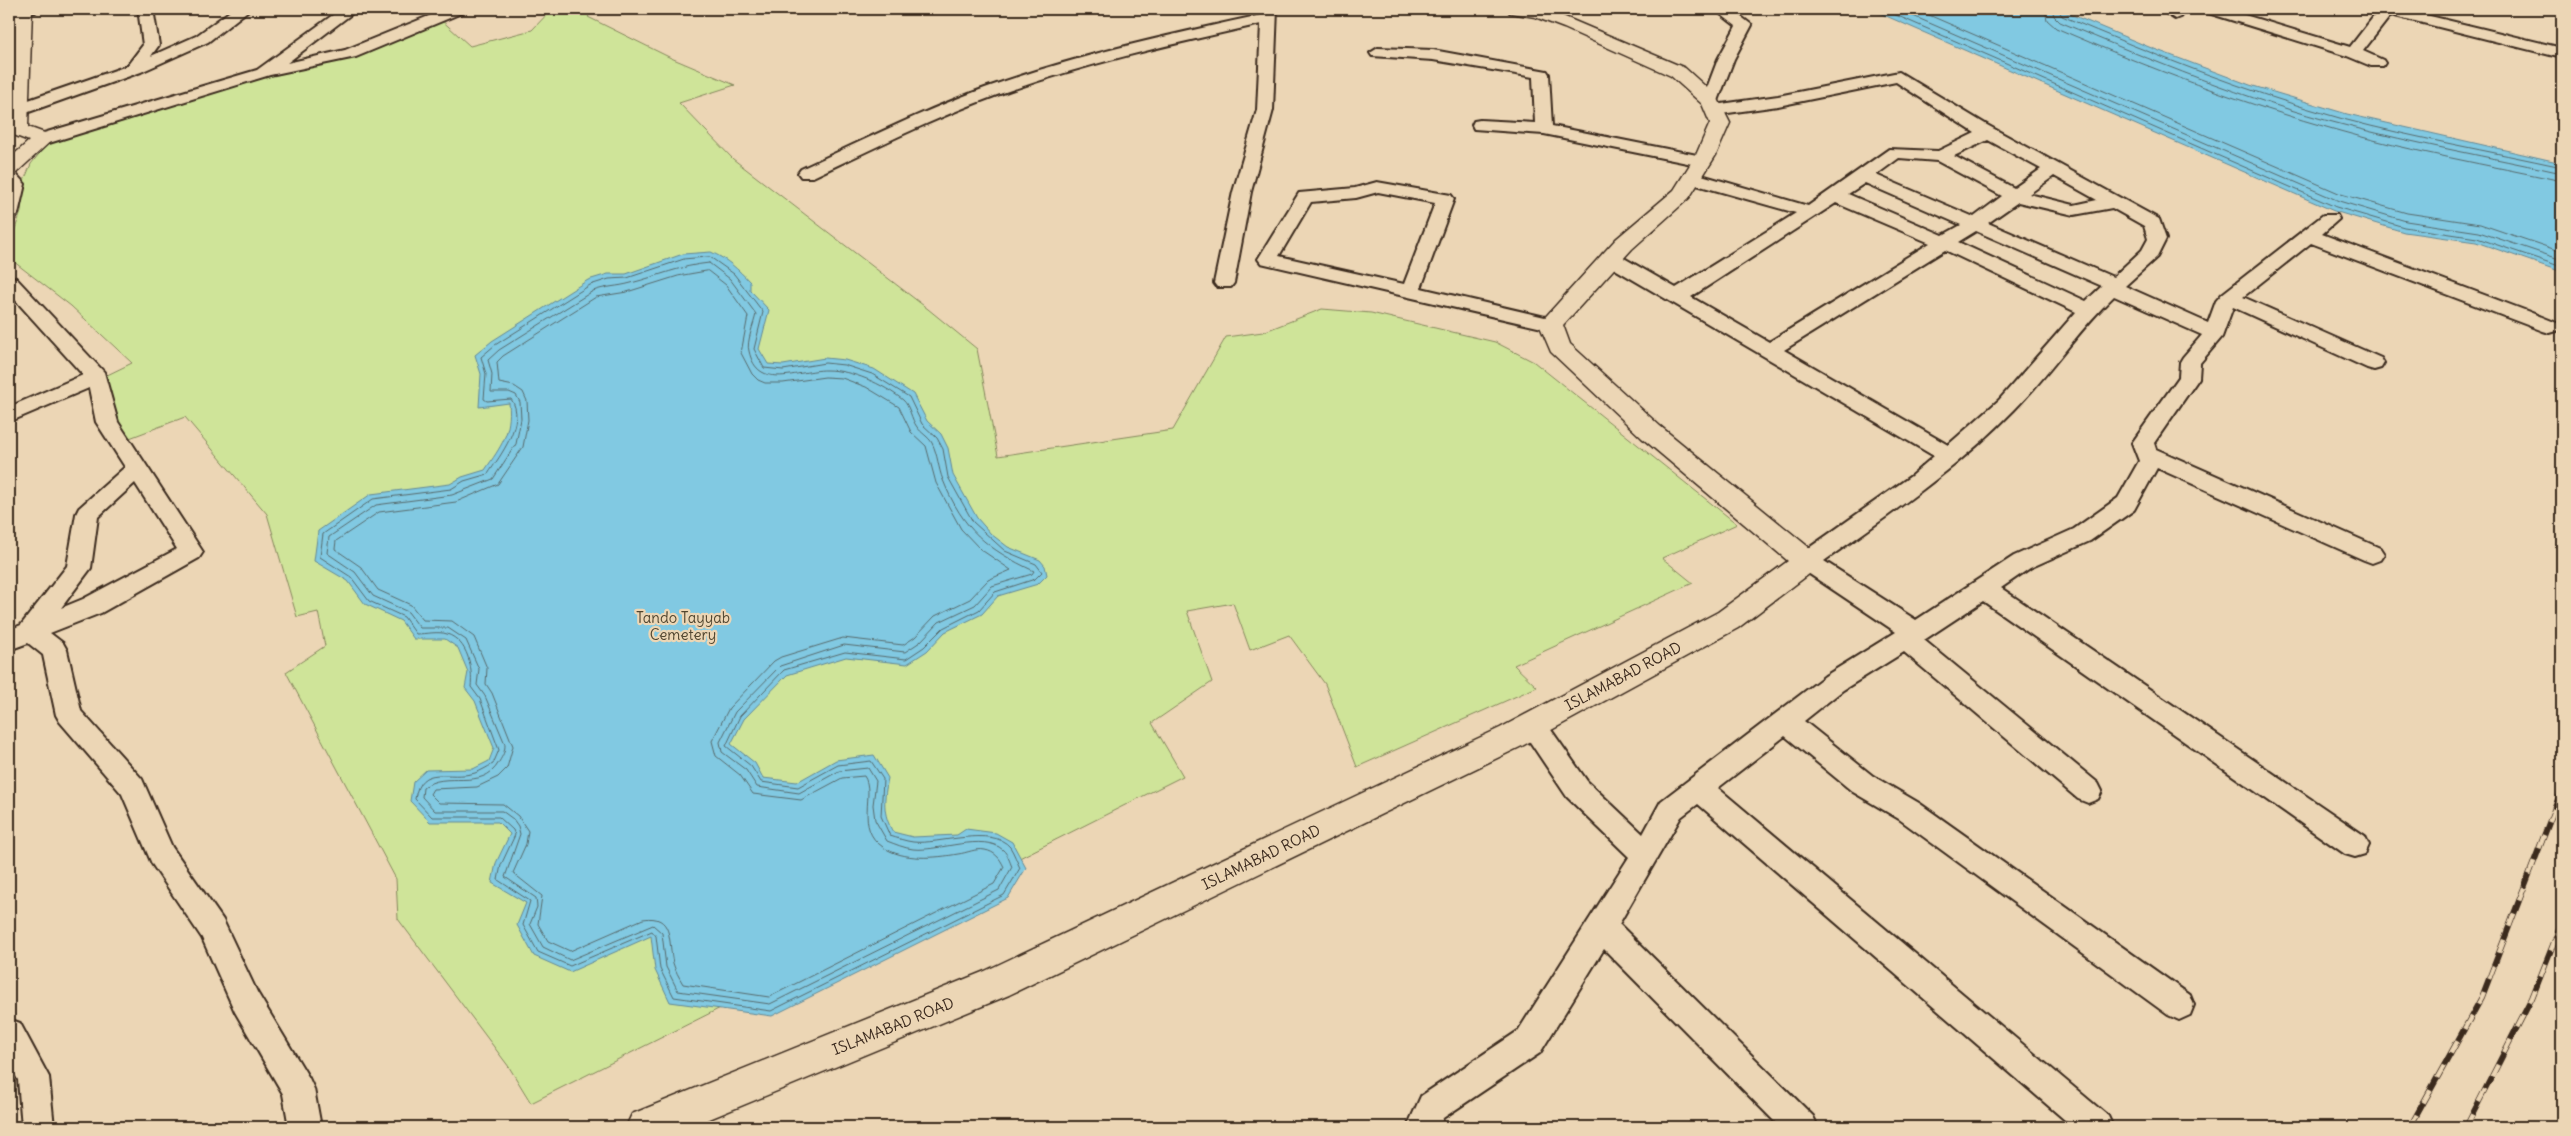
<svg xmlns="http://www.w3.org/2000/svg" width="2571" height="1136" viewBox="0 0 2571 1136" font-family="Delius,sans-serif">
<rect width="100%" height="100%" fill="#ecd6b5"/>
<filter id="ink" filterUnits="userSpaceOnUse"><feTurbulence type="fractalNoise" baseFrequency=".02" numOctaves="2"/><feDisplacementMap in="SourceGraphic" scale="10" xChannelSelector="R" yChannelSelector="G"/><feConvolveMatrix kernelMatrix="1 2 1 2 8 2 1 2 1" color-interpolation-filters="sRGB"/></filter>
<g filter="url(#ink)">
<polygon fill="#cfe499" stroke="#85875c" points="552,9 594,9 588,17 671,58 735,85 679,103 733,159 928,309 977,349 998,456 1173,430 1226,337 1263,332 1322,309 1371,313 1495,342 1534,362 1737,524 1662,558 1693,583 1514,665 1537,687 1357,767 1325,684 1289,635 1250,650 1233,603 1187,611 1212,682 1152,723 1183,776 531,1103 509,1067 398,919 396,879 286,672 325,646 318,612 297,617 267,514 185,417 119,442 97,380 132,363 71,306 9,258 9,246 21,212 24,181 31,164 46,145 147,109 263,73 350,54 438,17 470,46 532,30"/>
<g fill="#81c9e2" stroke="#658994">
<polygon points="1870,9 2058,9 2149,47 2250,85 2347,114 2562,163 2562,272 2476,242 2404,232 2334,211"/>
<path d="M711,252C727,259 738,269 750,282V290L769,310L759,349L768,364L783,365L825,358L845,360L874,369L913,394L927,421L941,434L948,448L953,475L977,518L991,534L1008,547L1040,560L1045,566L1047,575L1038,584L998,596L982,614L945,632L927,651L907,664L846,657L787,675L744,719L731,744L755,763L763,778L797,782L836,760L874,755L888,778C884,799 882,813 893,832L913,837L957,835L966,829L996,833L1012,842L1026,868L1008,898L772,1016L670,1002L655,970L651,936L570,972L534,956L517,925L526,903L492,883L496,863L510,834L498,822H430L410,801L413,782L426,770L473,769L489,761L494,748L475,701L465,688L468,672L458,648L445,639H414L401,621L365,604L348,581L314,561L318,531L371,494L450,484L462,477L485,470C501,446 512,433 509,403L479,407L481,374L475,355L492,341L588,280L608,274H626L683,254Z"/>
</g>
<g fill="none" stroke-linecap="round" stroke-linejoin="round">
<g stroke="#576a6c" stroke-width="1">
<polyline points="1882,9 2336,207 2404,227 2477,238 2562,267"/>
<polyline points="1897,9 2339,201 2406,221 2479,232 2562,260"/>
<polyline points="1915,9 2341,194 2407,213 2480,224 2562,252"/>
<path d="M2045,9L2047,20L2056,28C2149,68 2243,104 2340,131C2413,152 2488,165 2562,181"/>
<path d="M2052,9L2054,16L2060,22C2153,61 2246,100 2344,125C2416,144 2490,157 2562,173"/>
<path d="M2058,9L2062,16C2154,55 2247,92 2343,119C2415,138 2489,151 2562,167"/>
<path d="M710,257L734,274L763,312L754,349L764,368L783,370L825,363L844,365L872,374L909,397L922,424L937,438L943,449L948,477L973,522L1005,551L1036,564L1042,572L1035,579L995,592L979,610L943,628L924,647L906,659L845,652L784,670L740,716L726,746L751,766L761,782L798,787L838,765L871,761L883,779L881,816L890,836C897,838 905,841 913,842C938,845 992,825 1010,847C1014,853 1017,862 1020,868L1004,895L771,1011L674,997L660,969L656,936L652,931L570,966L538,952L523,925L530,901L498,880L501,865L515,835L513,830L499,817H432L415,799C420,762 449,781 475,773C481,771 487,767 493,764L499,750L480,699L471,687C473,668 468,641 447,634C439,631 425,634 416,634L404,617L369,601L351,577L320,557L323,534L373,499L451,489L464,481L488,474C500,456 527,421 511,399L487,401L484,399L486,374L481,357L495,345L590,285L609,279L627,278L684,259Z"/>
<path d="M709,263L730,279L756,314C754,324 746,342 749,351C758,392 798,370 826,370C852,370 883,384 903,400C910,406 911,419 917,427C921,433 929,437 932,443C938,455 938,468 943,480C963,530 987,549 1034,571L1032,574L992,586L975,605L939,622L920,642L905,652L844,645L780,666L735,712L720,742L722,752L746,770L757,787L799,793L839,771L868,768L876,781L873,805L875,820L887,841C895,844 904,848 913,849C938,852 984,832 1003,850C1007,853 1010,862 1012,867L999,890L770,1004L678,991L666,967L662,933L653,925L570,960L543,947L530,924L537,907L536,898L505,877L520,834L518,826L513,819L502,811H435L422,797L423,788C445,769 482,793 499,762C503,755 505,752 505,744L485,696L477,685L479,669L466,640L448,628H420L408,612L373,596L355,572L327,553L329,537L376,505L452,495L493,479L516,444L521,419L520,402L516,395L509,392H491L492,374L488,360L499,350L593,291C607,286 617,287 631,283C659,276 679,266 709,263Z"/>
<path d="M708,271L726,285L748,316L741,353L752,374L758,380L765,383H783L825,377L842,378L866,387L899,407L911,432L926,446L936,483L961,529L980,549L1011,570L988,580L970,599L935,616L915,637L903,645L843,638L781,657L774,661L729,708L712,741L716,756L740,775L753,794L801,800L842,778L864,776C876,793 854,828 883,847C903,861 936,858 958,854C967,853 976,848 985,850C995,852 1000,858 1004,867L994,884L769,997L683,984C679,977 675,970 673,963C668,941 674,914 643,919L570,951L548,941L538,924L542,896L513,873L526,844L528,831L518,816L503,804L439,803L430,794L433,789L477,787L498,777L507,768L513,746L492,693L486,684L487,668L474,637L452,621L423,620L411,605L378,590L361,567L335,549L336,541L379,512L456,502L498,484L523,447L528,420L527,401L523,392L514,386L499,383L497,362L503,356L596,297L627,292L678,276Z"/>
</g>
<g stroke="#3b2a1e" stroke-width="4">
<g id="minor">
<polygon points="9,9 38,9 35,12 9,18"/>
<polygon points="138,9 153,9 159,45 151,56 196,36 233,9 250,9 208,42 141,72 26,113 14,113 12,109 14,105 127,66 143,45"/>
<polygon points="341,9 358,9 287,63 345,50 446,9 467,9 464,12 356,57 270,75 49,143 37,143 34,139 37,135 257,70"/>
<path d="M1262,9H1277L1273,110L1251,192L1234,283L1231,287H1217L1214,283L1233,192L1257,110L1261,24C1172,44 1083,64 997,95C934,118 874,148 813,177H801L798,173L801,169C862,141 922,111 985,88C1075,56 1168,35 1261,15Z"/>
<polygon points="1714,9 1731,9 1752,25 1734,59 1718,101 1710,106 1702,101 1718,59 1736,26"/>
<polygon points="2171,9 2186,9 2180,17 2175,19 2167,14"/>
<polygon points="2202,9 2225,9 2350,47 2378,11 2377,9 2401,9 2562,48 2562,58 2391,15 2363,51 2383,60 2385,63 2383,66 2371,66 2347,56 2205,12"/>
<polygon points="1378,48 1433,50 1547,71 1549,74 1552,126 1702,156 1708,157 1711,161 1708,165 1702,166 1544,134 1474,129 1472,125 1474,121 1480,120 1535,123 1533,77 1433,60 1372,56 1370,53"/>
<path d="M1899,72L1987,125L2159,219L2166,239L2157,257L2125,286L2208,323L2216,301L2222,294L2323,215H2337L2339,219L2322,234L2527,311L2557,323L2560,327L2557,331L2550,333L2543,331L2311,243L2243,297L2381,358L2384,363L2381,368L2374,370L2367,368L2233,307L2222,337L2200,363L2199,378L2154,443L2156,449L2380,548L2384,554L2380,560L2372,563L2364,560L2157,468L2134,510L2090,541L2030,568L2001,588L2365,836L2369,845L2365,854L2355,857L2345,854L1983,601L1924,640L2098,783L2102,791L2098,799L2088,803L2078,799L1904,652L1843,690L1804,721L1873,776L1919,803L2190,995L2194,1005L2190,1015L2179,1020L2168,1015L1899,819L1853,792L1785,736L1718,788L2108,1116L2113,1127H2073L1698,804L1681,817L1619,924L1813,1116L1818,1127H1780L1604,949L1540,1053L1443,1118L1439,1127H1407L1421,1096L1518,1031L1629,857L1567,797L1524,733L1520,725L1524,717L1533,714L1542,717L1587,781L1643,834L1661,801L1825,676L1896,632L1799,567L1795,561L1799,555L1911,476L1934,456L1603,262L1601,258L1603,254H1617L1676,288L1796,213L1686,182L1683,178L1686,174H1698L1808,206L1889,149L1938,151L1975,133L1896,82L1778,106L1714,115L1706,110L1714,105L1778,96ZM1988,140L2041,169L2014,188L1954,156ZM1899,158L1937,161L2002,196L1974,217L1876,175ZM2054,176L2097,200L2074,205L2029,194ZM1865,183L1961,225L1943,235L1848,194ZM2018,202L2074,215L2112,208L2144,226L2148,239L2142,250L2113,277L1988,223ZM1836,203L1930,243L1769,342L1691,297ZM1976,231L2102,286L2086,301L1958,242ZM1945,250L2076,312L1999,400L1948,445L1784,350ZM2114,296L2202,335L2183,357L2180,362L2179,377L2132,443L2139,461L2118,498L2074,529L2014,556L1916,620L1824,561C1890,514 1958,468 2014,410C2050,374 2077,331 2114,296Z"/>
<polygon points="9,172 15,173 25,184 18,214 15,218 9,219"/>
<path d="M1377,182L1445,194L1451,195L1454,199L1421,288L1558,320L1561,324L1558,328L1551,330L1261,263L1258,259L1299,193L1355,188ZM1378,192L1435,203L1404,284L1279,256L1311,202L1356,198Z"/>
<path d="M9,276L16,278L104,372L118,422L203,552L199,558L101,613L50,633L63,643L67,650L81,711L142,779L172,847L223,920L257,992L309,1078L314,1089L321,1127H289L283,1094L235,1012L202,938L152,864L122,794L60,722L56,715L43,655L28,643L9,650V630L21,625L67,566L76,514L79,508L125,467L96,422L89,388L9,422V407L83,375L9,293ZM135,483L177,549L83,599L61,608L91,568L98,517Z"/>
<polygon points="9,1019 20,1023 49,1077 54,1127 22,1127 18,1080 9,1064"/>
</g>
</g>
<g stroke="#3b2a1e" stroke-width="3">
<g id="tertiary">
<polygon points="14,9 32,9 28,127 50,135 53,139 16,173 9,175 9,159 29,141 11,134 9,131"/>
<polygon points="1507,9 1546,9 1685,68 1717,97 1730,123 1716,155 1689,198 1632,249 1563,325 1570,344 1660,426 1817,554 1821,561 1817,568 1738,628 1522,746 1009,995 690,1127 626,1127 632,1114 985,971 1500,728 1718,612 1788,561 1642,438 1551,352 1539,324 1616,239 1674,190 1696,155 1710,123 1702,104 1671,76 1564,28 1535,17 1510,13"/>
</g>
</g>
<use href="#minor" fill="#ecd6b5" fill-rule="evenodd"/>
<use href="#tertiary" fill="#ecd6b5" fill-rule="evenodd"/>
<g stroke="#3b2a1e" stroke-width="6">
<g id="rail">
<polyline points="2410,1127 2482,997 2562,789"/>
<polyline points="2466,1127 2532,998 2562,922"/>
</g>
</g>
<use href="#rail" stroke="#ecd6b5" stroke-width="4.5" stroke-dasharray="14" stroke-linecap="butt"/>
</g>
</g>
<g text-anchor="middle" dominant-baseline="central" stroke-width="4.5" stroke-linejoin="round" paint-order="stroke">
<g font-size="15" fill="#514630" stroke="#ecd6b5">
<text x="683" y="617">Tando Tayyab<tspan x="683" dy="17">Cemetery</tspan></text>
</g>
<g font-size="15" fill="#3b2a1e" stroke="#ecd6b5">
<text transform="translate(1623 676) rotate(-28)">ISLAMABAD ROAD</text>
<text transform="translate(1261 857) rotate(-26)">ISLAMABAD ROAD</text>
<text transform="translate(893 1026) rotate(-22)">ISLAMABAD ROAD</text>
</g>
</g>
<rect width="2571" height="1136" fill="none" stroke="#ecd6b5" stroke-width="30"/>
<rect x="15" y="15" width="2541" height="1106" fill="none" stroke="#3b2a1e" stroke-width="2" filter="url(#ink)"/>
</svg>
